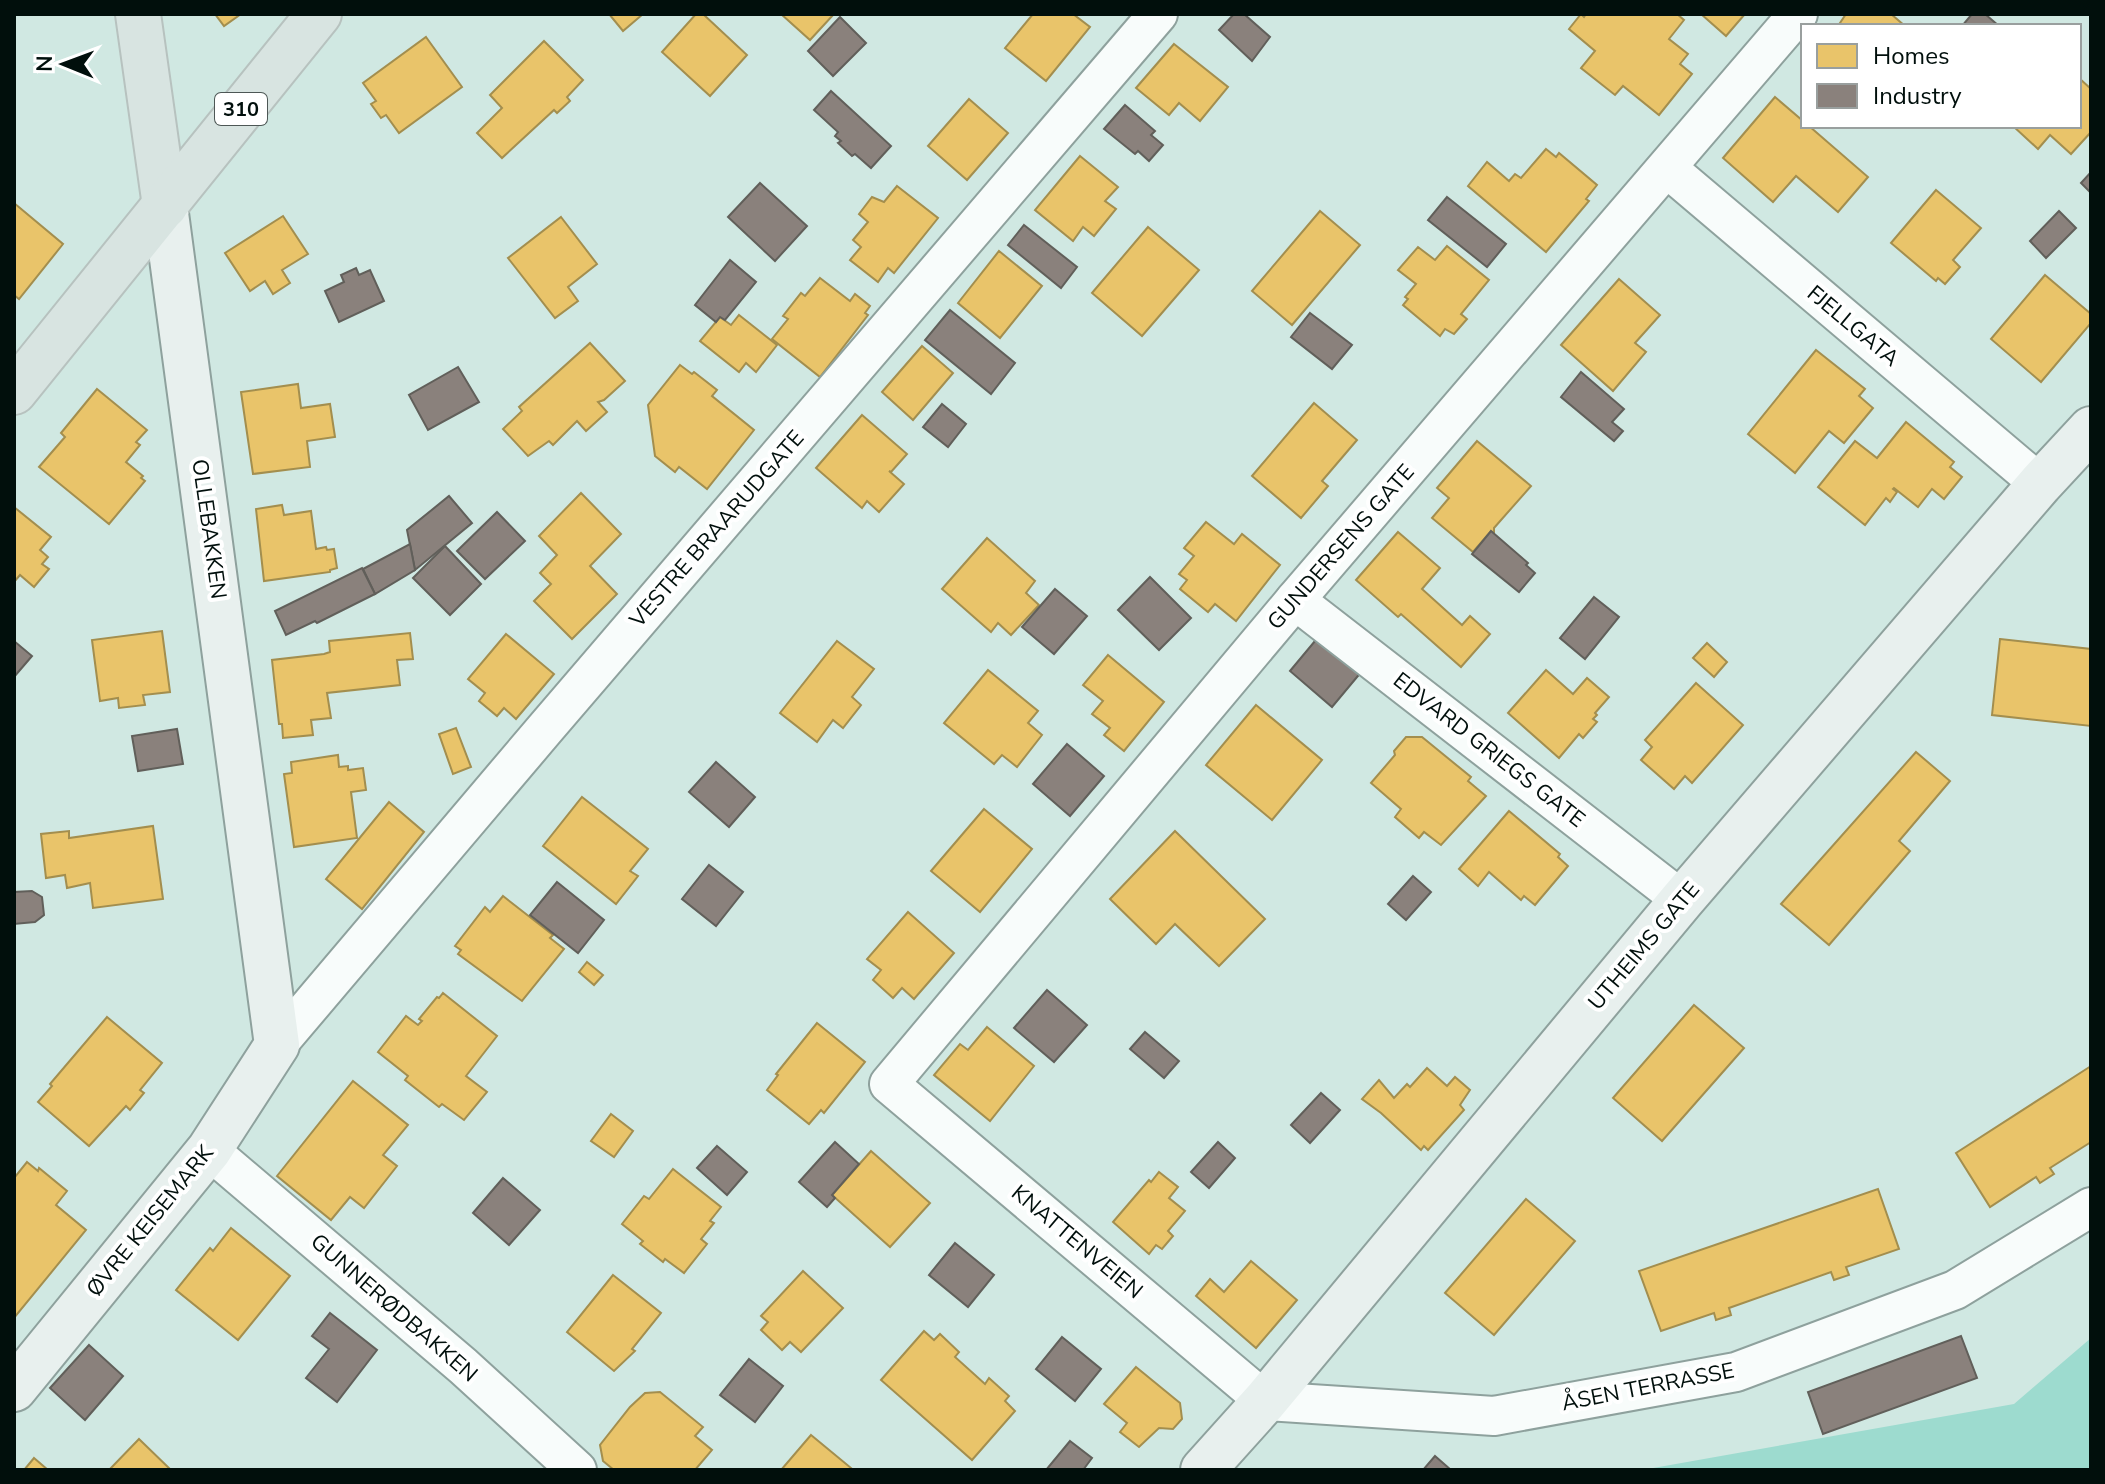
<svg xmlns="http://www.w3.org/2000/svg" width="2105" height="1484" viewBox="0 0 2105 1484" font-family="'Nunito Sans',sans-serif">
<rect width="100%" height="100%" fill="#d0e8e2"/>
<polygon fill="#9ddbcf" points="2091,1338 2091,1470 1642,1470 2014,1404"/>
<g fill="#e9c46a" stroke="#a38e4e" stroke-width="2">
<polygon points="215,14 241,14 224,26"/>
<polygon points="609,14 643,14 623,31"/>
<polygon points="696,14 703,14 747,55 710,96 662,52"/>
<polygon points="781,14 834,14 810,40"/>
<polygon points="1033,14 1073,14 1090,27 1046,81 1005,48"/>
<polygon points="1581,14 1584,17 1586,14 1677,14 1684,20 1669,39 1688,54 1680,64 1692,74 1659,115 1623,86 1615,95 1581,68 1595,51 1569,29"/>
<polygon points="1701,14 1745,14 1726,36"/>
<polygon points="1846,14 1891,14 1905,26 1838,26"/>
<polygon points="426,37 462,87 399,133 386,115 381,118 371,104 376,101 363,83"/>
<polygon points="544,41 583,80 567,97 570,101 557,113 554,110 502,158 477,133 502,108 490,95"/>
<polygon points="1174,44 1228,87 1200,121 1179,103 1169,115 1136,88"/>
<polygon points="2079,78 2091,89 2091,132 2071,154 2050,135 2038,149 2013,126 2079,126"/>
<polygon points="1775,97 1803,121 1803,126 1809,126 1868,177 1838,212 1796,176 1773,202 1723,158"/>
<polygon points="969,99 1008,133 967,180 928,146"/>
<polygon points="1546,149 1556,157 1559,153 1597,185 1586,199 1589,201 1546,252 1468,186 1487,162 1509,181 1515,174 1521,178"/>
<polygon points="1080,156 1118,187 1105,201 1116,209 1094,236 1083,227 1073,241 1035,210"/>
<polygon points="897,186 938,218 894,273 888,268 878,282 850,260 861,247 853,240 868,222 859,214 872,197 884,202"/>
<polygon points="1936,190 1981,228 1953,260 1960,267 1945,284 1938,278 1936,281 1891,243"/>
<polygon points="14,203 63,244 19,299 14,295"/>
<polygon points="1320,211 1360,245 1292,325 1252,291"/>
<polygon points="283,216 308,254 282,270 290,283 273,294 265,281 250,291 225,253"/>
<polygon points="561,217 597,264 568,287 578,301 555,318 508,258"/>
<polygon points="1148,227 1199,270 1142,336 1092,293"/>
<polygon points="1447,246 1489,280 1461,314 1467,319 1454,334 1445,329 1440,336 1403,305 1408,299 1405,297 1416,284 1398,270 1418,247 1435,260"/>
<polygon points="999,251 1042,286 1000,338 958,303"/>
<polygon points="2045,275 2091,314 2091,323 2041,382 1991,339"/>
<polygon points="820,278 850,301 855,294 870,306 865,313 868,315 820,377 772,339 788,319 783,316 801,293 805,296"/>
<polygon points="1619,279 1660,315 1635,343 1646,352 1613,391 1561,345"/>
<polygon points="739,315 777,345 756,372 746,363 739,372 700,341 720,317 731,325"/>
<polygon points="590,343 625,381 604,400 598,402 607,412 586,431 577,421 553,445 549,441 528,456 503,429 522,411 519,407"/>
<polygon points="922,346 953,373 913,420 882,392"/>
<polygon points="1816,350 1865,389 1859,396 1873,408 1844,443 1829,431 1795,473 1748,434"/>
<polygon points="680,365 692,374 694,372 717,390 712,396 754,430 707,489 679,467 675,472 655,456 648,405"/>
<polygon points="298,384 301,408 330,404 335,437 307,441 310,467 253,474 241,392"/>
<polygon points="97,389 147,430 136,442 140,445 126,462 143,476 141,478 145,481 109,524 39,467 65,437 61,433"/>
<polygon points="1314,403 1357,440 1322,481 1328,486 1301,518 1252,476"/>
<polygon points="862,415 907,454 891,472 889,471 904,484 879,512 867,501 862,508 816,468"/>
<polygon points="1906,422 1954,462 1950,467 1962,477 1944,499 1932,489 1918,507 1894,488 1893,489 1897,492 1890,502 1886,498 1865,525 1818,487 1855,441 1877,458"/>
<polygon points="1477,441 1531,486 1494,528 1494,533 1491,531 1473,552 1432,518 1449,498 1437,488"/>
<polygon points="581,493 621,534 590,566 617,594 572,639 534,601 551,584 540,573 557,555 539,536"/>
<polygon points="282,505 284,515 311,511 316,549 326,547 327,550 334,549 337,568 330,570 330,572 264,581 256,509"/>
<polygon points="14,507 51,537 40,550 48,557 42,564 49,569 34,587 20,575 14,582"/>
<polygon points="1206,522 1234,544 1242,534 1280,565 1236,621 1215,604 1208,612 1180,589 1187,580 1179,574 1194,556 1184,548"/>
<polygon points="1398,532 1440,568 1422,589 1462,625 1470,616 1490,634 1461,667 1401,614 1398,617 1356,580"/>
<polygon points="987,538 1035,581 1026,593 1039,605 1011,635 998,623 991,632 942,589"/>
<polygon points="162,631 170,692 143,695 145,705 119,708 118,698 100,701 92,640"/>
<polygon points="410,633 413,659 397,660 400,685 327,693 331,718 311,720 313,735 283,738 282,724 279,724 272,660 324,654 330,652 329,641"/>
<polygon points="506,634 554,674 516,719 504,708 497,716 479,701 485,693 468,679"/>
<polygon points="2000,639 2091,649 2091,726 1992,715"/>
<polygon points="837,641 874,669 852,697 861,705 843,728 833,720 817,742 780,713"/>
<polygon points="1707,643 1727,662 1714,677 1693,658"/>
<polygon points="1108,655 1164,702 1124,751 1104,735 1110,728 1092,714 1103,701 1083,685"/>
<polygon points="988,670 1038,711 1028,723 1042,735 1017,767 1002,755 994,764 944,723"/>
<polygon points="1546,670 1573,694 1587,678 1609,697 1595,713 1597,715 1593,719 1597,722 1583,738 1579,734 1559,758 1508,713"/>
<polygon points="1696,683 1743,725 1692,783 1685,776 1674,789 1641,760 1652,747 1645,740"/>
<polygon points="1256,705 1322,760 1272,820 1206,765"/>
<polygon points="456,728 471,767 453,774 439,734"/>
<polygon points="1406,737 1422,737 1471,777 1468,781 1486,796 1441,845 1424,832 1419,838 1395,817 1401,809 1371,783 1395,755 1394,751"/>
<polygon points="1916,752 1950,781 1899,841 1910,851 1829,945 1781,904"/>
<polygon points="338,755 339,767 348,766 348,770 363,768 366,790 351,792 357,838 294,847 284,774 292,773 291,762"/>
<polygon points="582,797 648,849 630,871 638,876 616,904 543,846"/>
<polygon points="389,802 424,832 362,909 326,879"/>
<polygon points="984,809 1032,849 980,912 931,871"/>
<polygon points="1509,811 1560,854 1558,857 1568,866 1535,905 1524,896 1521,900 1489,872 1478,886 1459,869"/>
<polygon points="153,826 163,899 93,908 90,883 67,888 65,875 46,878 41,834 69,831 69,838"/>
<polygon points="1175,831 1265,919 1219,966 1175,924 1156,944 1110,899"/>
<polygon points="503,896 553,935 550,938 564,949 522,1001 458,954 461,950 455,946 485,907 490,912"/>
<polygon points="908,912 954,953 914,999 902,988 893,998 873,980 881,970 867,959"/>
<polygon points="587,962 603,975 594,985 579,972"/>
<polygon points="443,993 497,1036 466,1076 487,1092 464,1120 442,1104 439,1107 405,1080 408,1076 378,1052 406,1016 418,1025 422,1021 419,1019 437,997 439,998"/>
<polygon points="1694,1005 1744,1048 1662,1141 1613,1098"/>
<polygon points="107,1017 162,1063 140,1090 144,1093 130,1110 126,1106 89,1146 38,1102 52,1086 50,1084"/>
<polygon points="817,1023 865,1062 824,1113 821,1110 809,1124 767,1090 778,1075 776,1074"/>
<polygon points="987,1027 1034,1066 990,1121 934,1075 960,1044 968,1050"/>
<polygon points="2091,1066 2091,1142 2050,1168 2054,1174 2040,1183 2036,1177 1990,1207 1956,1153"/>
<polygon points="1427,1068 1447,1086 1455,1077 1470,1090 1460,1105 1464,1110 1428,1150 1424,1146 1421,1150 1381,1113 1362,1099 1379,1080 1394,1098 1407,1084 1410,1087"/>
<polygon points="353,1081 408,1125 383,1155 397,1166 364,1208 350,1197 331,1220 277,1176"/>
<polygon points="611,1114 633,1131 614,1157 591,1141"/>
<polygon points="871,1151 930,1203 890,1247 832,1195"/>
<polygon points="27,1162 38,1171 39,1168 67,1191 56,1205 86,1230 14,1318 14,1178"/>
<polygon points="673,1169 721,1207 710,1221 714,1223 701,1239 707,1244 684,1273 665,1259 663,1262 640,1244 643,1241 622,1224 644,1196 649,1199"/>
<polygon points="1159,1172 1178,1187 1169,1198 1185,1211 1168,1231 1173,1236 1162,1249 1156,1245 1149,1254 1113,1222 1149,1180 1151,1182"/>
<polygon points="1878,1189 1899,1249 1846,1267 1849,1275 1834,1280 1831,1272 1729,1308 1731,1315 1716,1320 1714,1313 1661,1331 1639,1271"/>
<polygon points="1526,1199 1575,1241 1494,1335 1445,1293"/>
<polygon points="231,1228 290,1276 238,1340 176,1290 210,1248 213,1251"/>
<polygon points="1251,1261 1297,1300 1256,1348 1196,1296 1210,1279 1224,1292"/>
<polygon points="803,1271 843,1308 801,1352 790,1342 782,1350 761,1330 768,1322 761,1316"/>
<polygon points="613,1275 661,1313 632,1349 635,1351 614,1371 567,1332"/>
<polygon points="924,1331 934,1340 940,1334 959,1352 955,1357 985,1384 989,1378 1009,1396 1005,1401 1015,1411 972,1460 881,1380"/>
<polygon points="1136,1367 1180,1403 1182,1419 1173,1429 1159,1428 1139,1447 1120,1432 1127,1423 1104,1404"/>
<polygon points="660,1392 703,1427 695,1436 712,1450 695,1470 614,1470 603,1461 600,1445 630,1407 645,1393"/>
<polygon points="811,1435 851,1468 849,1470 781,1470"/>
<polygon points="139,1439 171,1470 109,1470"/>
<polygon points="34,1458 48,1470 24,1470"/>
</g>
<g fill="#8a817c" stroke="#615f5a" stroke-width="2">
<polygon points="1234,14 1244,14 1270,37 1252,61 1219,30"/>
<polygon points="1972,14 1985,14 1999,26 1962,26"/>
<polygon points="840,17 866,43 833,76 808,51"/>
<polygon points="831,91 891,146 871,168 855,154 852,156 838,143 841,141 835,136 838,132 814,110"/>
<polygon points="1125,105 1155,131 1151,135 1163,145 1149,161 1138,151 1135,154 1104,129"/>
<polygon points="2091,172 2091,193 2081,183"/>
<polygon points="760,183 807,226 775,261 728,217"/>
<polygon points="1447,197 1506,244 1487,267 1428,220"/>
<polygon points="2059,211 2076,228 2046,258 2030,241"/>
<polygon points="1024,225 1077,267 1061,288 1008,245"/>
<polygon points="730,260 756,282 725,320 720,317 716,322 695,305"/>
<polygon points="356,268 359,275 370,270 384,301 339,322 325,291 344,282 341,275"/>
<polygon points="950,310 1015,363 991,394 925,340"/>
<polygon points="1310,313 1352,345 1332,369 1291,337"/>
<polygon points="458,367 479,402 428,430 409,395"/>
<polygon points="1581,372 1624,409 1612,422 1623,431 1614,441 1561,397"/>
<polygon points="942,404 966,424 948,447 923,427"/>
<polygon points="449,496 472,523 415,570 407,530"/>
<polygon points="497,512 525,541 485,579 457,551"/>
<polygon points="1491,531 1528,563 1526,565 1535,573 1519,592 1472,554"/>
<polygon points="410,544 415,570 375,594 363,569"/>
<polygon points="445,546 481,584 450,615 413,578"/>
<polygon points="362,568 375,594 317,623 315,621 286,635 275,611"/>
<polygon points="1150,577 1191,618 1159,650 1118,610"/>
<polygon points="1055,589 1087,616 1054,654 1022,627"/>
<polygon points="1594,597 1619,617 1585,659 1560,638"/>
<polygon points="1320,635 1362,671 1332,707 1290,671"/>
<polygon points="14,641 32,656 14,677"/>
<polygon points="177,729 183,764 138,771 132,736"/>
<polygon points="1067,744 1104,776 1070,816 1033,784"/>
<polygon points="716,762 755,797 729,827 689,792"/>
<polygon points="709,865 743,892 716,926 682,899"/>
<polygon points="1413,876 1431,892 1406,920 1388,904"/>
<polygon points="557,882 604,920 578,953 530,915"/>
<polygon points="32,891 42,897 44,915 35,922 14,924 14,892"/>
<polygon points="1047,990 1087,1025 1054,1062 1014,1028"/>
<polygon points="1145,1032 1179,1061 1164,1078 1130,1049"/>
<polygon points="1321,1093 1340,1110 1310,1143 1291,1125"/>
<polygon points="835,1142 859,1164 832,1195 835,1198 827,1207 799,1182"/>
<polygon points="1218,1142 1235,1158 1209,1188 1191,1172"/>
<polygon points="717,1146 747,1172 727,1195 697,1168"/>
<polygon points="503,1178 540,1210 509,1245 473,1213"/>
<polygon points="955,1243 994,1275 968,1307 929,1275"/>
<polygon points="330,1313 377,1350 337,1402 306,1378 329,1349 312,1336"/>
<polygon points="1961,1336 1977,1378 1823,1434 1808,1392"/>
<polygon points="1062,1337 1101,1369 1075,1401 1036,1369"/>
<polygon points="89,1345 123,1376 85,1420 50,1388"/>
<polygon points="749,1359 783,1386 755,1422 720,1395"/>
<polygon points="1070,1441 1092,1458 1083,1470 1046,1470"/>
<polygon points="1435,1456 1451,1470 1423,1470"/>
</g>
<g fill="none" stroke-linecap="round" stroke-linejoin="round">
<g stroke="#8ea19d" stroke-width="42">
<g id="street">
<polyline points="1798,14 1295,600 889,1084 1265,1401 1494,1416 1736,1372 1955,1290 2091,1207"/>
<polyline points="1667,168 2040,484"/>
<polyline points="1295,600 1682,900"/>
<polyline points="277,1045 544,730 1158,14"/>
<polyline points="209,1150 463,1366 577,1470"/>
</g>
</g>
<g stroke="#8ea19d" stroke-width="48">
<g id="secondary">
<polyline points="14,1389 209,1150 277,1045 165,206"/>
<polyline points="1203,1470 1265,1401 1682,900 2040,484 2091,429"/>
</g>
</g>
<g stroke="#b7c2bf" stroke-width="48">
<g id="primary">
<polyline points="138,14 165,206"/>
<polyline points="14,392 319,14"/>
</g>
</g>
<use href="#street" stroke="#f8fcfb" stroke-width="38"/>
<use href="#secondary" stroke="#e8f0ee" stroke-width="44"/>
<use href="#primary" stroke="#d8e4e1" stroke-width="44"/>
</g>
<g text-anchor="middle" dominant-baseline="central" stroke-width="8" stroke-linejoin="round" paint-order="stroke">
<rect fill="#fff" stroke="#4d5755" stroke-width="2" x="215" y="93" width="52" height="32" rx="6"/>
<g font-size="20" font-weight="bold" fill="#010f0c">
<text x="241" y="109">310</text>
</g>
<g font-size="22" fill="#010f0c" stroke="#fff">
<text transform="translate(1853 326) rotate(40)">FJELLGATA</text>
<text transform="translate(209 529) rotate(82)">OLLEBAKKEN</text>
<text transform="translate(717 529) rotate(-49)">VESTRE BRAARUDGATE</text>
<text transform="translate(1341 547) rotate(-49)">GUNDERSENS GATE</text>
<text transform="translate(1489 750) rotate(38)">EDVARD GRIEGS GATE</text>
<text transform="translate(1644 946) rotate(-50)">UTHEIMS GATE</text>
<text transform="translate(150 1221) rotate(-51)">ØVRE KEISEMARK</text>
<text transform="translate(1077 1242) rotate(40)">KNATTENVEIEN</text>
<text transform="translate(394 1308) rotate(41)">GUNNERØDBAKKEN</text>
<text transform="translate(1648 1387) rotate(-11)">ÅSEN TERRASSE</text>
</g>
</g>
<rect width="2105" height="1484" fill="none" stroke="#010f0c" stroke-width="32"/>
<rect x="1801" y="24" width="280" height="104" fill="#ffffff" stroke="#999f9e" stroke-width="2"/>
<rect x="1817" y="44" width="40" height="24" fill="#e9c46a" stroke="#999f9e" stroke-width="2"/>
<text x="1873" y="64" font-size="24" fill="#010f0c">Homes</text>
<rect x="1817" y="84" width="40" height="24" fill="#8a817c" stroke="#999f9e" stroke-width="2"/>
<text x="1873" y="104" font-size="24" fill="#010f0c">Industry</text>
<g transform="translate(64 64) rotate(271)" stroke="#ffffff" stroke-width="6" paint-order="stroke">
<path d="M0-6L14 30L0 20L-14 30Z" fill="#010f0c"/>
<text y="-12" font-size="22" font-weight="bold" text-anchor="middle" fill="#010f0c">N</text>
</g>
</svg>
